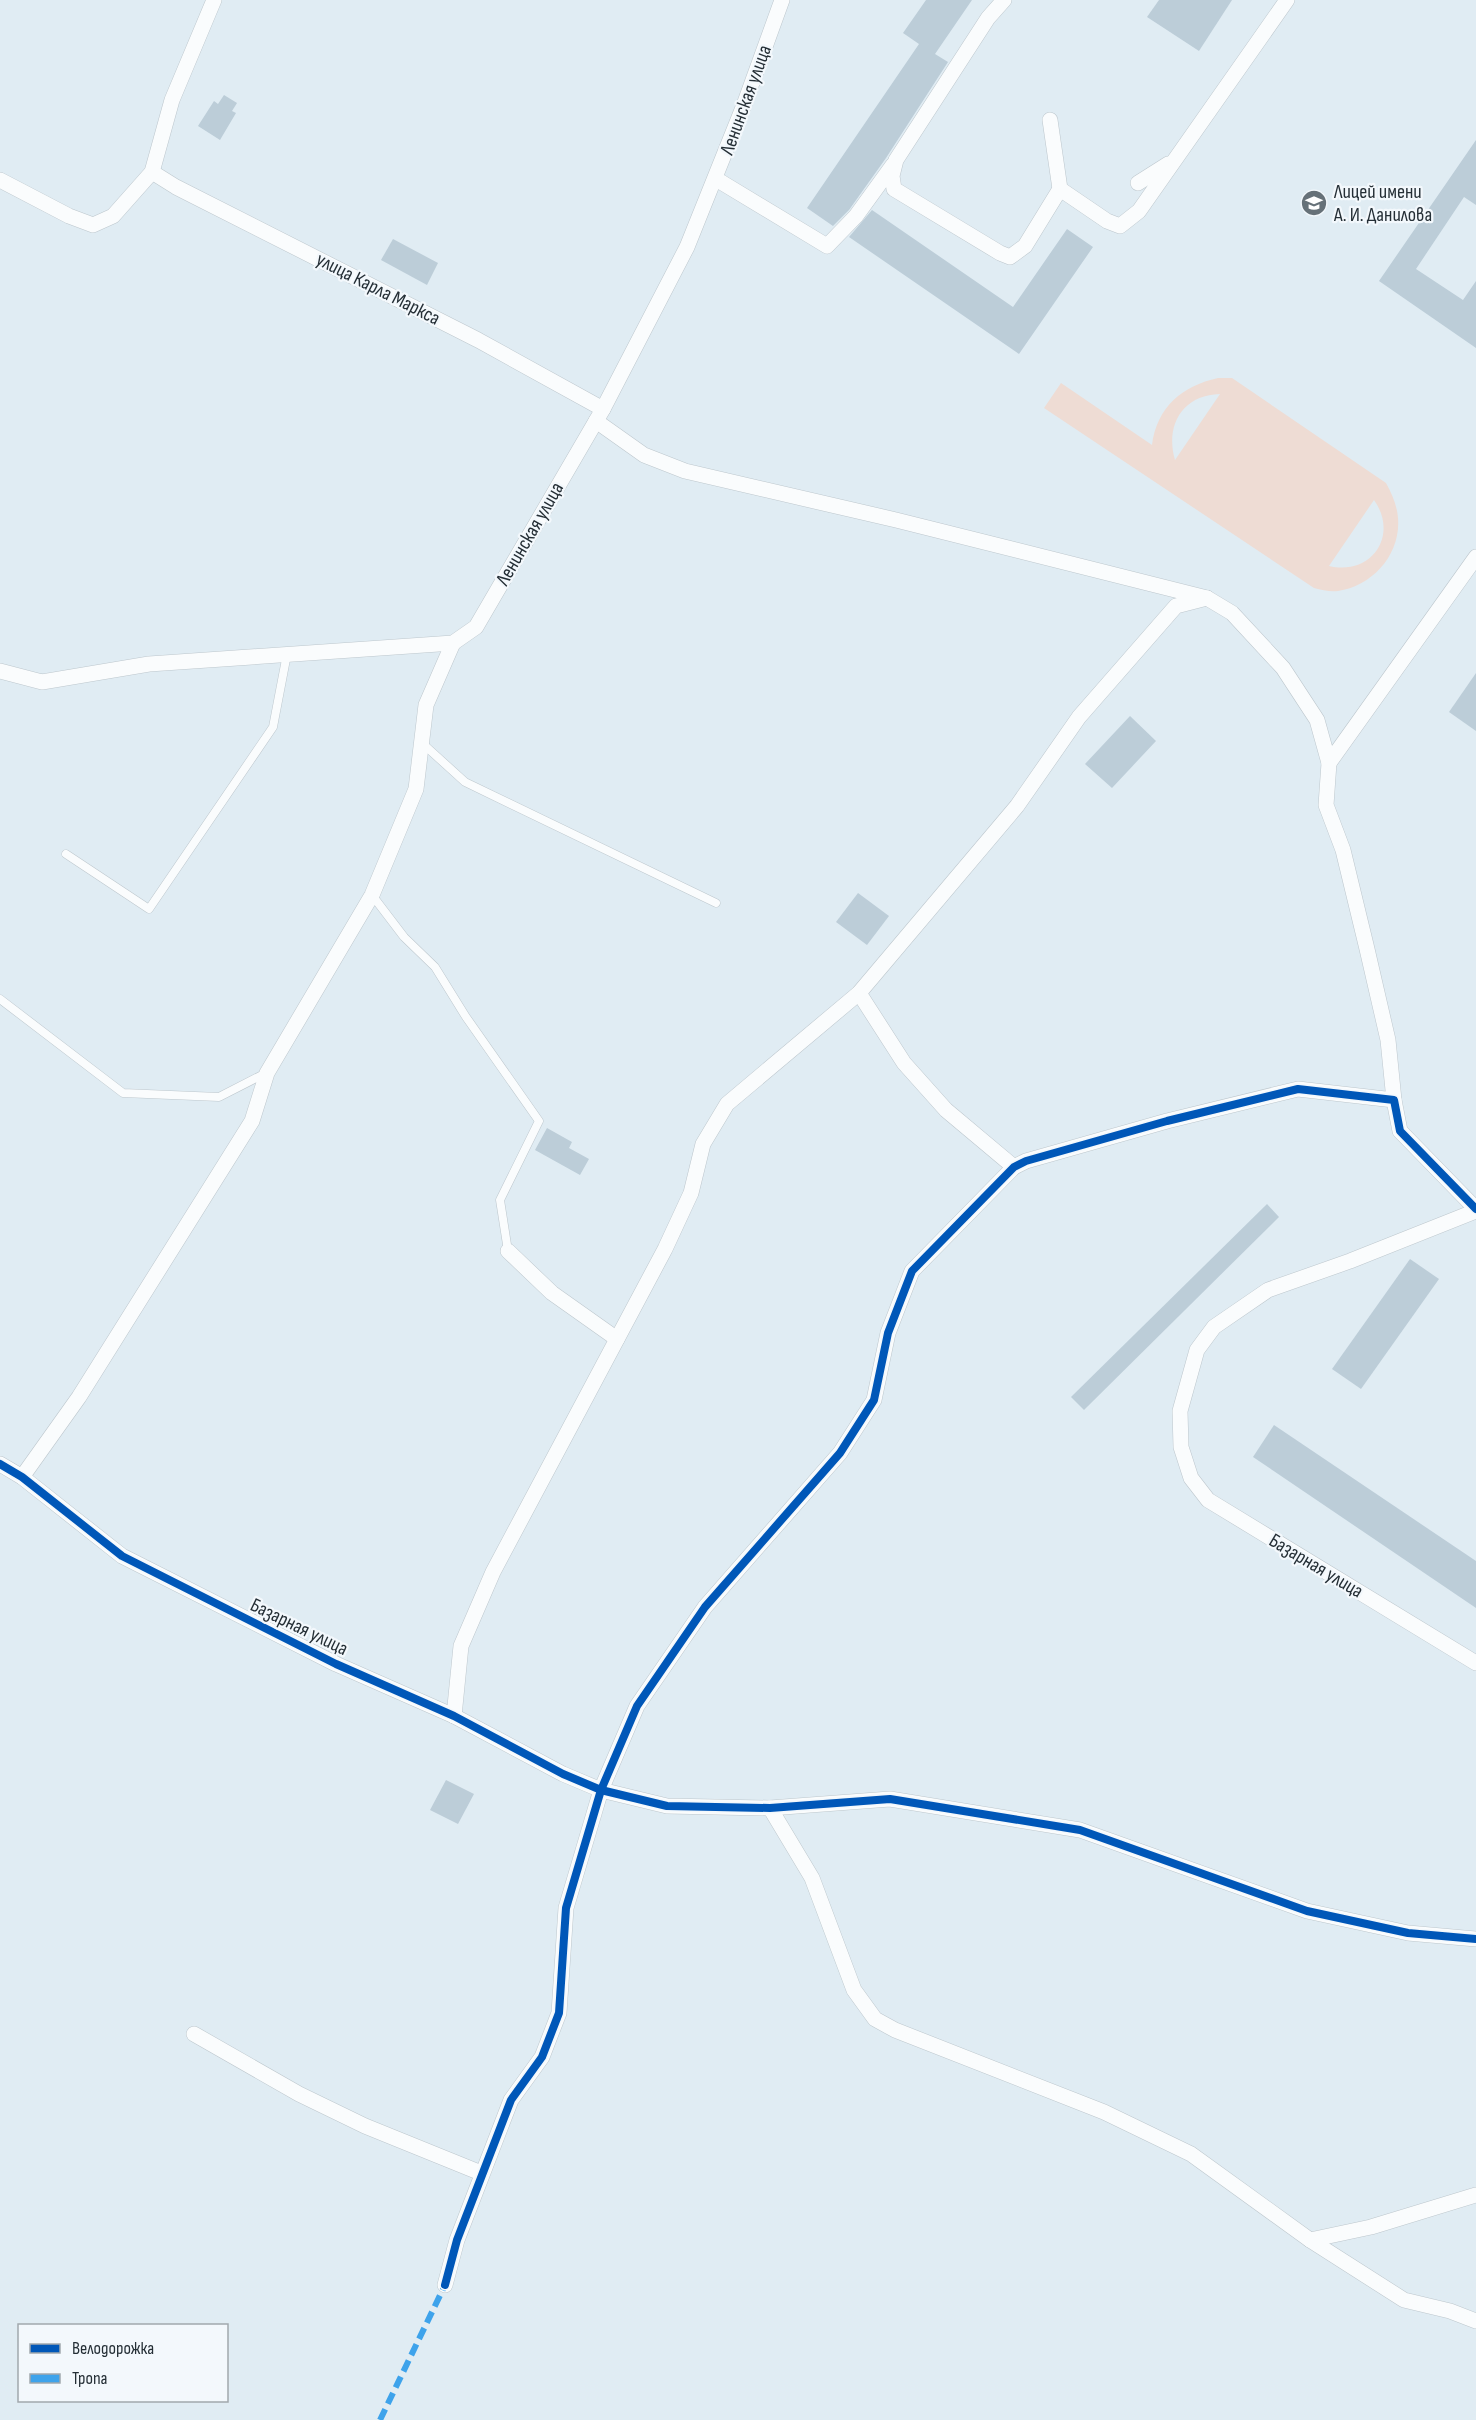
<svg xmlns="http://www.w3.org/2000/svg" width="1476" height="2420" viewBox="0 0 1476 2420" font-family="'Sofia Sans Condensed',sans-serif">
<rect width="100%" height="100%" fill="#e0ecf3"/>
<path fill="#eedcd4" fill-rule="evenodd" d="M1218,378H1232L1386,483C1392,494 1397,505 1398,518C1401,555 1372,586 1338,591C1330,592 1322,590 1314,588L1044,408L1061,383L1152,445C1157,407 1182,386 1218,378ZM1220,394L1175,460C1165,426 1182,395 1220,394ZM1374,500C1399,535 1372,576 1329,566Z"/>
<g fill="#bccdd8">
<polygon points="926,0 972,0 935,54 948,62 886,158 849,210 833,226 807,208 919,44 903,33"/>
<polygon points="1159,0 1232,0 1199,51 1147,17"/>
<polygon points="224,95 237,103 232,111 236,113 220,140 198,126 214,101 218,104"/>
<polygon points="1476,140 1476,205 1464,197 1416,269 1463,300 1476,281 1476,348 1379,281"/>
<polygon points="872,210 1013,307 1067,229 1093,247 1019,354 849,237"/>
<polygon points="393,239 438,263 427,285 381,260"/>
<polygon points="1476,673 1476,731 1449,712"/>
<polygon points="1130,716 1156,741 1112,788 1085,764"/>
<polygon points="858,893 889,916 867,945 836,922"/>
<polygon points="547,1128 572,1142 569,1148 589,1159 580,1175 535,1150"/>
<polygon points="1267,1204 1279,1217 1084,1410 1071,1397"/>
<polygon points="1410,1259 1439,1279 1361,1389 1332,1369"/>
<polygon points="1274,1425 1476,1561 1476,1608 1253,1457"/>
<polygon points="446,1780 474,1794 458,1824 430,1810"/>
</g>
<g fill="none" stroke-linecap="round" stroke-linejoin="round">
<g stroke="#bdc7cd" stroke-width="9">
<g id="service">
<polyline points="422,743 465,782 716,903"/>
<polyline points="66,854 149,909 273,727 287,654"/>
<polyline points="372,895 404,937 435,967 466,1017 539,1121 500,1200 508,1251"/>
<polyline points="0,999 123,1093 219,1097 266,1073"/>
</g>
</g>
<g stroke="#bdc7cd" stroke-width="16">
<g id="minor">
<polyline points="1004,0 988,18 896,160 892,176 894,189 1000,253 1010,257 1025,246 1060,189"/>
<polyline points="1050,120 1060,189 1107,221 1120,226 1139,211 1287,0"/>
<polyline points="152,172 176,187 478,340 603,409"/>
<polyline points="716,179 827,246 856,216 893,165"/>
<polyline points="0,180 69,216 93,225 113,216 152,172 172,100 214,0"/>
<polyline points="1138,183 1168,164"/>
<polyline points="596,421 644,455 685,471 896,520 1207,598 1232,613 1283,668 1317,720 1329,763 1326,805 1343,850 1367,949 1388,1040 1394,1100"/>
<polyline points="0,671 42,682 149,664 453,643 476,627 603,409 687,247 744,105 782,0"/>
<polyline points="1329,763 1476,557"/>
<polyline points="859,993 904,1063 946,1110 1014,1167"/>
<polyline points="1476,1211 1350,1261 1268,1290 1214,1327 1197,1350 1180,1411 1181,1447 1191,1478 1208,1500 1476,1663"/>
<polyline points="508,1251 552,1293 617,1339"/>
<polyline points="0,1464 22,1477 122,1556 336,1664 454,1716 563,1774 601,1790 667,1806 770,1808 890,1799 1080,1830 1307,1911 1408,1933 1476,1939"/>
<polyline points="22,1477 79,1397 252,1121 267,1073 372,895 416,789 426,705 453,643"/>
<polyline points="454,1716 461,1646 493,1572 665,1249 691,1193 703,1144 727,1104 859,993 1017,806 1079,717 1176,606 1207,598"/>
<polyline points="770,1808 812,1878 854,1990 875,2019 895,2030 1104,2112 1191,2154 1310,2240 1404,2300 1450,2311 1476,2321"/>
<polyline points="194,2034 299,2094 365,2126 481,2173"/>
<polyline points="1310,2240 1371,2227 1476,2195"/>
<polyline points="445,2285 457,2240 511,2100 542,2057 559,2013 566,1908 601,1790 637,1706 705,1607 840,1453 874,1400 888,1333 912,1271 1014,1167 1026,1161 1167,1121 1298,1089 1394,1100 1400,1131 1476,1209"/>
</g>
</g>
<use href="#service" stroke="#fafcfd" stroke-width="8"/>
<use href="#minor" stroke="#fafcfd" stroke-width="15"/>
<polyline stroke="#3ea3eb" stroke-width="6" stroke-dasharray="12 6" stroke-linecap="butt" points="380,2420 445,2285"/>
<g stroke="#f3f8fc" stroke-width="11">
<g id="cycleway">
<polyline points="0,1464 22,1477 122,1556 336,1664 454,1716 563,1774 601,1790 667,1806 770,1808 890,1799 1080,1830 1307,1911 1408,1933 1476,1939"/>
<polyline points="445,2285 457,2240 511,2100 542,2057 559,2013 566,1908 601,1790 637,1706 705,1607 840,1453 874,1400 888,1333 912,1271 1014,1167 1026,1161 1167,1121 1298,1089 1394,1100 1400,1131 1476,1209"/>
</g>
</g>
<use href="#cycleway" stroke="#0057b8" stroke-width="8"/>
</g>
<defs>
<g id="school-disc" transform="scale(1.35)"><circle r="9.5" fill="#667178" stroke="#f3f8fc"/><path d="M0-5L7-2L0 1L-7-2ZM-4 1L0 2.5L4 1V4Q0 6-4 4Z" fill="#fff"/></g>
</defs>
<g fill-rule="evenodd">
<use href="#school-disc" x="1314" y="203"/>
</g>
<g text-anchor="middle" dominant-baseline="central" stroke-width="4.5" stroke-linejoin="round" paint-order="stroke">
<g font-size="20" fill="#252f36" stroke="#f3f8fc">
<text transform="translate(746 100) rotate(-70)">Ленинская улица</text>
<text transform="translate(378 289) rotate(27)">улица Карла Маркса</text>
<text transform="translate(530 534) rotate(-60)">Ленинская улица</text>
<text transform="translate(1316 1566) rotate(31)">Базарная улица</text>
<text transform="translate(299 1627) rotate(26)">Базарная улица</text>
</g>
<g font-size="20" fill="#252f36" stroke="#f3f8fc" text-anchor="start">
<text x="1334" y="192">Лицей имени<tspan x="1334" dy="23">А. И. Данилова</tspan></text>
</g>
</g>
<rect x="18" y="2324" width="210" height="78" fill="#f3f8fc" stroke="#a1a8ad" stroke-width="1.5"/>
<rect x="30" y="2344" width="30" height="9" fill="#0057b8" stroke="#a1a8ad" stroke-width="1.5"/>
<text x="72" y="2354" font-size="18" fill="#252f36">Велодорожка</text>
<rect x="30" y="2374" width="30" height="9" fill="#3ea3eb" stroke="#a1a8ad" stroke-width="1.5"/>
<text x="72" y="2384" font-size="18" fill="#252f36">Тропа</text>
</svg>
